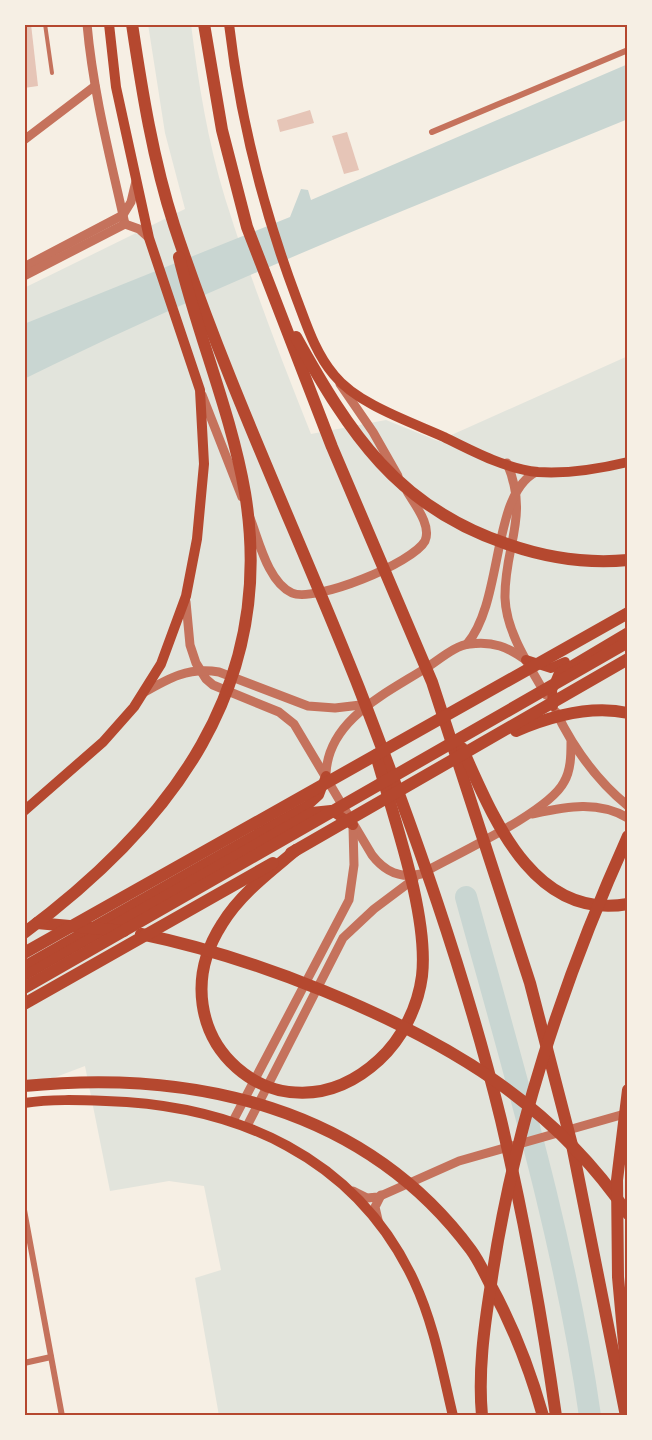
<svg xmlns="http://www.w3.org/2000/svg" width="652" height="1440" viewBox="0 0 652 1440" font-family="'Nunito Sans',sans-serif">
<rect width="100%" height="100%" fill="#f6efe4"/>
<path fill="#e2e4dc" d="M148,24H191C198,82 208,142 225,198C250,278 280,356 311,434L386,420L438,441L628,356V1416H219L195,1278L221,1270L204,1186L169,1181L110,1191L85,1066L24,1089V288L185,209L165,133Z"/>
<path fill="#c9d6d2" d="M628,64V119C425,202 221,282 24,379V324L290,217L301,189L308,190L311,200Z"/>
<g fill="none" stroke-linecap="round" stroke-linejoin="round">
<path stroke="#c9d6d2" stroke-width="22" d="M466,897C513,1068 565,1240 590,1416"/>
</g>
<g fill="#e6c5b7">
<polygon points="24,24 31,24 38,86 24,88"/>
<polygon points="310,110 314,123 280,132 277,120"/>
<polygon points="347,132 359,170 344,174 332,136"/>
</g>
<g fill="none" stroke-linecap="round" stroke-linejoin="round">
<polyline stroke="#c5725c" stroke-width="4" points="45,24 52,73"/>
<g stroke="#c5725c" stroke-width="6">
<polyline points="432,132 628,50"/>
<polyline points="24,1210 62,1416"/>
<polyline points="24,1363 51,1357"/>
</g>
<g stroke="#c5725c" stroke-width="9">
<path d="M87,24C93,92 110,157 125,224"/>
<polyline points="24,140 95,86"/>
<polyline points="125,224 139,229 149,238"/>
<polyline points="24,267 123,215 131,202 136,181"/>
<polyline points="24,276 125,224"/>
<polyline points="340,384 373,432 398,476"/>
<polyline points="202,395 242,497"/>
<path d="M507,463C530,517 504,546 505,598C506,632 530,667 546,695"/>
<path d="M250,518C259,541 268,582 292,593C315,603 413,563 425,541C432,525 414,504 407,491"/>
<path d="M186,602L190,645L196,663L206,679L213,685L279,712L294,724L372,855C385,872 400,879 421,874C454,855 548,813 564,782C571,770 571,755 571,742"/>
<path d="M467,644C504,600 491,495 536,472"/>
<path d="M143,693C169,678 188,667 219,672L308,706L335,708L369,704"/>
<path d="M556,712C574,749 596,780 628,806"/>
<path d="M326,774C328,720 385,694 426,668C439,660 455,645 470,644C493,641 508,647 526,660"/>
<path d="M532,814C566,807 597,800 628,818"/>
<polyline points="233,1121 349,900 354,865 353,827"/>
<polyline points="247,1126 343,938 374,909 414,879"/>
<polyline points="353,1191 367,1198 378,1197 459,1161 628,1113"/>
<polyline points="379,1224 375,1207 381,1195"/>
</g>
<g stroke="#b5482f" stroke-width="10">
<path d="M229,24C240,118 263,209 296,297C306,323 315,353 334,375C357,404 411,422 444,437C472,451 506,469 538,472C568,474 599,469 628,462"/>
<polyline points="526,660 551,668 565,662"/>
<polyline points="553,706 552,690 559,673 628,632"/>
<polyline points="24,811 103,742 134,707 161,664 186,596 197,539 204,464 200,390 149,238 116,87 109,24"/>
<polyline points="24,966 308,805 319,795 326,776"/>
<polyline points="24,976 312,812 331,810 353,825"/>
<path d="M24,1103C51,1099 79,1100 106,1101C237,1105 356,1157 414,1281C434,1324 442,1370 453,1416"/>
</g>
<g stroke="#b5482f" stroke-width="12">
<path d="M132,24C142,91 153,160 174,225C226,383 298,534 359,688C414,830 465,973 501,1120C524,1218 542,1317 556,1416"/>
<polyline points="204,24 222,130 247,227 332,447 432,682 530,983 572,1145 626,1416"/>
<path d="M296,337C350,434 397,507 507,544C547,558 586,564 628,560"/>
<path d="M516,731C551,716 591,705 628,713"/>
<path d="M462,748C493,817 533,921 628,904"/>
<path d="M296,850C270,872 240,894 222,924C151,1035 280,1151 379,1060C402,1039 418,1007 422,976C429,915 393,816 376,755"/>
<polyline points="291,853 628,659"/>
<polyline points="37,923 124,931"/>
<path d="M24,933C171,824 277,686 245,493C231,412 198,336 179,257"/>
<path d="M141,934C204,947 265,967 324,991C446,1041 553,1103 628,1214"/>
<polyline points="24,953 628,613"/>
<polyline points="24,988 628,642"/>
<polyline points="24,1004 273,863"/>
<path d="M24,1086C193,1069 365,1107 471,1250C479,1261 485,1274 491,1286C514,1328 530,1370 543,1416"/>
<polyline points="628,1090 617,1180 618,1277 628,1387"/>
<path d="M482,1416C478,1372 484,1328 491,1284C513,1130 564,978 628,836"/>
</g>
</g>
<rect width="652" height="1440" fill="none" stroke="#f6efe4" stroke-width="51"/>
<rect x="26" y="26" width="600" height="1388" fill="none" stroke="#b5482f" stroke-width="2"/>
</svg>
